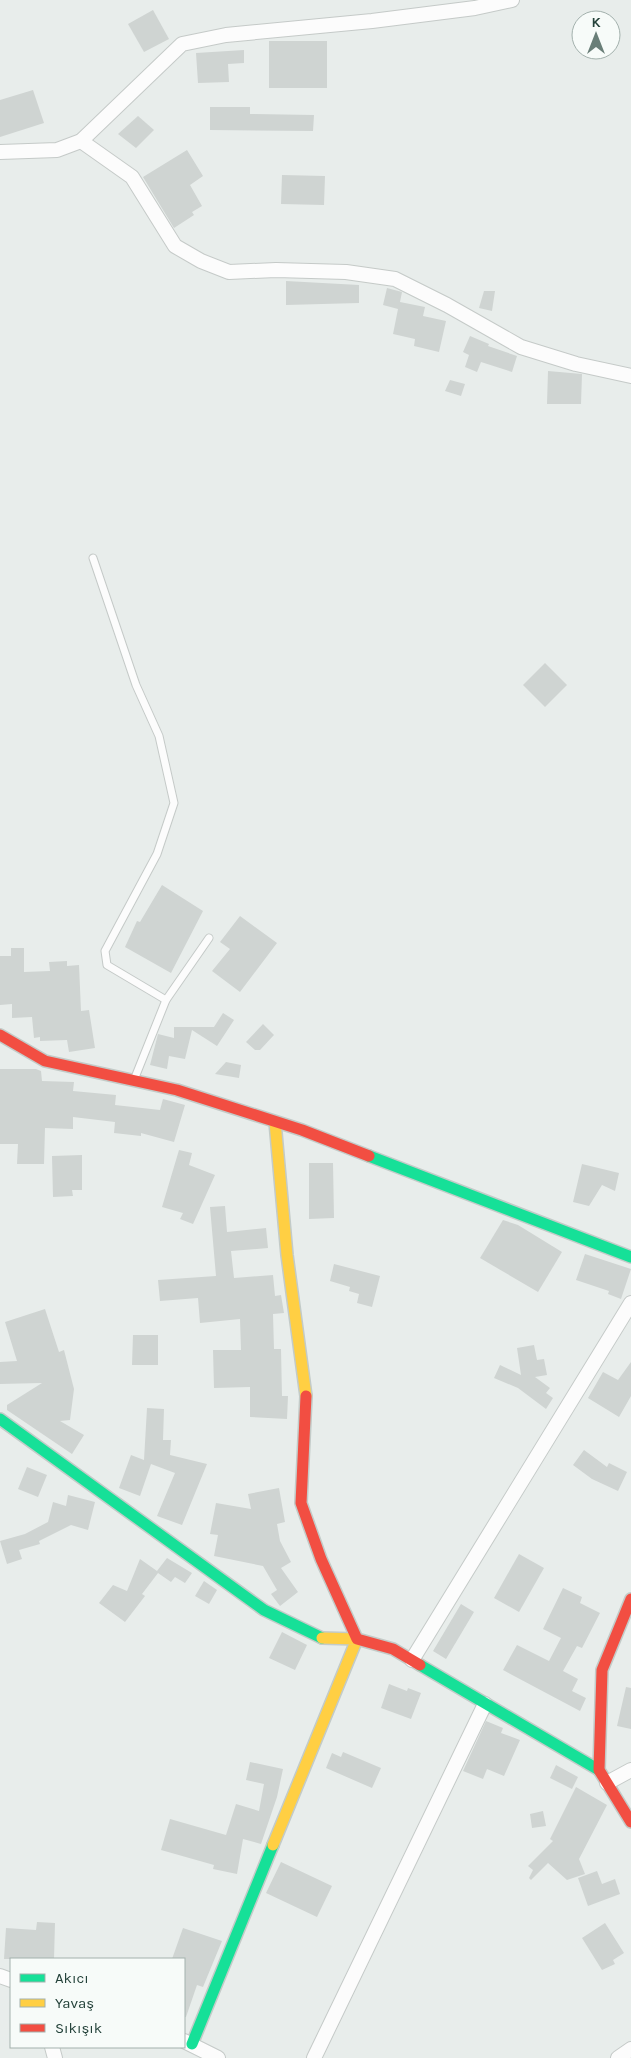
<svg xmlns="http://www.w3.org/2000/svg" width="631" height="2058" viewBox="0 0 631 2058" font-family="Karla,sans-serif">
<rect width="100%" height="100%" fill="#e8edeb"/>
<g fill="#cfd4d2">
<polygon points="153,10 169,39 144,52 128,24"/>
<rect x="269" y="41" width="58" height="47"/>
<polygon points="244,50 244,63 228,64 229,82 198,83 196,53"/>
<polygon points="33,90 44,123 0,137 0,100"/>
<polygon points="210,107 250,107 250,114 314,115 313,131 210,130"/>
<polygon points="138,116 154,130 136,148 118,134"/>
<polygon points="187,150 203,176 190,185 202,206 192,212 194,215 174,228 143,177"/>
<polygon points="282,175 325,176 324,205 281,204"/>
<polygon points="286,281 359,285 359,303 286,305"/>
<polygon points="387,288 402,292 400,302 425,307 423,316 446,321 439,352 414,346 415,339 393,334 398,309 383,305"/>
<polygon points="484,291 495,291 492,311 479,308"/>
<polygon points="470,336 489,344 488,346 517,356 512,372 481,362 477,372 465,367 469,355 463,352"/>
<polygon points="548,371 582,374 581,404 547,404"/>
<polygon points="450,380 465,384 461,396 445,391"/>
<polygon points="545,663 567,685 545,707 523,685"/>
<polygon points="162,885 203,911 171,973 125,947 137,921 140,922"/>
<polygon points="240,916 277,943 240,992 212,971 230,949 220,942"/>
<polygon points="11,948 24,948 24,972 50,971 49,962 67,961 67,966 79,965 81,1011 89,1010 95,1048 69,1052 67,1040 40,1041 40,1037 34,1038 32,1017 12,1018 12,1004 0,1005 0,956 11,956"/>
<polygon points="223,1013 234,1020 217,1046 192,1030 185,1059 169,1056 167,1069 150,1065 158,1034 174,1038 174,1027 214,1027"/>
<polygon points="263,1024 274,1035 260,1050 255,1050 246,1042"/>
<polygon points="226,1062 241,1065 239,1078 215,1074"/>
<polygon points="0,1069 36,1069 41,1071 42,1081 74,1082 73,1091 116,1095 115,1105 160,1110 163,1099 185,1105 174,1142 141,1133 141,1136 114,1133 115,1122 73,1117 73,1129 45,1128 44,1164 17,1164 18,1144 0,1144"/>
<polygon points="179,1150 192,1153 189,1165 215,1175 193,1224 180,1219 183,1213 162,1207"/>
<polygon points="82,1155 82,1190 72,1190 73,1196 53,1197 52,1156"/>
<polygon points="309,1163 333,1163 334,1218 309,1219"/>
<polygon points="582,1164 619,1173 615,1191 602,1185 589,1206 573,1202"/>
<polygon points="225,1206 227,1232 266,1228 268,1248 231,1251 234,1278 273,1275 275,1296 281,1295 284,1313 273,1314 274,1349 281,1349 282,1396 288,1396 287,1419 250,1417 250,1387 214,1388 213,1350 241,1350 240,1319 200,1323 198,1298 160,1301 158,1280 216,1276 210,1207"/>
<polygon points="503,1220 518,1225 562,1252 538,1292 480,1258"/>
<polygon points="585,1254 631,1269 621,1299 608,1294 609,1291 576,1280"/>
<polygon points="334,1264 380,1276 372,1307 357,1303 359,1294 349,1291 350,1287 330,1281"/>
<polygon points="45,1309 59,1352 64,1350 74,1389 70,1420 60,1421 84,1435 72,1454 7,1410 7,1405 42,1383 0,1384 0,1362 17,1361 5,1322"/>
<polygon points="133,1335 158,1335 158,1365 132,1365"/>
<polygon points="534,1345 537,1360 544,1359 547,1375 535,1377 550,1388 546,1393 553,1398 546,1409 518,1388 494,1378 500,1365 521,1375 517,1348"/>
<polygon points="631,1362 631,1396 619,1417 588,1398 603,1372 618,1380"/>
<polygon points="147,1408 164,1409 163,1440 171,1440 170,1455 207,1464 182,1525 157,1516 175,1473 151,1464 140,1496 119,1488 131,1455 144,1460"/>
<polygon points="584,1450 607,1467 609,1463 627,1472 618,1491 592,1479 573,1465"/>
<polygon points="27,1467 47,1475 38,1497 18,1489"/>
<polygon points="279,1488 285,1522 277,1524 280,1541 291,1562 281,1568 298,1592 280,1606 271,1594 277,1590 263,1566 214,1556 218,1535 210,1534 216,1503 251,1509 248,1494"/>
<polygon points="68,1495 95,1502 88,1530 71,1525 39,1541 40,1544 19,1550 22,1559 7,1564 0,1541 25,1534 48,1522 53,1502 66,1506"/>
<polygon points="519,1554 544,1568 519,1612 494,1598"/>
<polygon points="167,1558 192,1573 185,1583 175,1577 171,1582 158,1573 142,1594 145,1596 125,1622 99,1603 113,1585 127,1591 140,1559 157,1571"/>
<polygon points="204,1581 217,1590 209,1604 195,1596"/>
<polygon points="563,1588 582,1597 580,1603 600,1613 582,1648 577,1646 563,1671 578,1679 572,1691 586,1698 580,1711 503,1670 517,1645 549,1661 561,1638 543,1629"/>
<polygon points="461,1604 474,1612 446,1659 433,1651"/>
<polygon points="282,1632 307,1645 295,1670 269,1658"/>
<polygon points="389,1684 407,1691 408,1688 421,1693 411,1719 381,1708"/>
<polygon points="626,1687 631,1688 631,1729 617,1726"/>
<polygon points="486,1721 503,1728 501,1733 520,1740 504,1776 487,1769 483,1779 463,1771"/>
<polygon points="343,1752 381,1768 372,1788 326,1768 332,1753 341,1757"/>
<polygon points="250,1762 283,1769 277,1797 261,1844 243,1839 237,1874 213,1869 214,1865 161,1850 170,1819 226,1835 236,1804 259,1811 264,1784 246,1780"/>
<polygon points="556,1765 578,1777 572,1789 550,1778"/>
<polygon points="576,1787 607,1805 579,1859 585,1874 567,1880 548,1863 531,1880 529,1878 533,1870 528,1866 553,1841 550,1839"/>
<polygon points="543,1811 546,1826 532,1828 530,1814"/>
<polygon points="281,1862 332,1886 317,1917 266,1893"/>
<polygon points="597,1871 602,1884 615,1879 620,1894 588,1906 578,1878"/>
<polygon points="37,1922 55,1923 54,1959 4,1959 6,1928 36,1930"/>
<polygon points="605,1923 624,1953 613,1960 615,1964 602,1970 582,1938"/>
<polygon points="183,1928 222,1941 203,1987 197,1985 186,2017 184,2017 184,1959 172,1959"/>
</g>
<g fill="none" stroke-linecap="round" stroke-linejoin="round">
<g stroke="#c5cac8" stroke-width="9">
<g id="lane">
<polyline points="93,558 136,685 159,736 174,803 157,854 105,951 107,965 166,1000"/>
<polyline points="134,1080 166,1000 209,938"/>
</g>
</g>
<g stroke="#c5cac8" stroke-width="16">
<g id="street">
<polyline points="81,141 132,177 175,246 201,261 229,272 276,270 346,272 395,279 447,305 521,347 576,364 631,376"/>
<polyline points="0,152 57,150 81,141 182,44 226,35 372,21 475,8 512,0"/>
<polyline points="412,1660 631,1303"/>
<polyline points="607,1783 631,1770"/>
<polyline points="0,1976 11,1980"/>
<polyline points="184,2041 218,2058"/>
<polyline points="52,2047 55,2058"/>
<polyline points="314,2058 485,1704"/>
<polyline points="618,2058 631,2049"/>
</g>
</g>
<g stroke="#c3cbc8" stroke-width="14">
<g id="fast">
<polyline points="369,1156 631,1257"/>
<polyline points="0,1419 264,1610 322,1638"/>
<polyline points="420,1665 599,1770"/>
<polyline points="192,2044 273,1845"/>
</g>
</g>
<g stroke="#c3cbc8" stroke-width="14">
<g id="slow">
<polyline points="275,1122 287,1255 306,1396"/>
<polyline points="273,1845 357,1639 322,1638"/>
</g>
</g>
<g stroke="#c3cbc8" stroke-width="14">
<g id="jam">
<polyline points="0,1035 45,1061 177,1090 302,1130 369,1156"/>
<polyline points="306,1396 301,1503 321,1559 357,1639 393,1649 420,1665"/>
<polyline points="631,1599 602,1670 599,1770 631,1822"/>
</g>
</g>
<use href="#lane" stroke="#fcfcfc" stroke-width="7"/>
<use href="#street" stroke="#fcfcfc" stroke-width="14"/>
<use href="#fast" stroke="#16e098" stroke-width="11"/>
<use href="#slow" stroke="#ffcf43" stroke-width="11"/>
<use href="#jam" stroke="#f24e42" stroke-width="11"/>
</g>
<rect x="10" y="1958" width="175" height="90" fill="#f7fbf9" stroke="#a3b1ad"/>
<rect x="20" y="1974" width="25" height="8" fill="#16e098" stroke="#a3b1ad"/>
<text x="55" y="1983" font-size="15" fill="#24423a">Akıcı</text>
<rect x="20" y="1999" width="25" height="8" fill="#ffcf43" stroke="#a3b1ad"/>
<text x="55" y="2008" font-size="15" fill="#24423a">Yavaş</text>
<rect x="20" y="2024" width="25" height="8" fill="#f24e42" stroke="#a3b1ad"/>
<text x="55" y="2033" font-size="15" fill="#24423a">Sıkışık</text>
<g transform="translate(596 35)"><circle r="24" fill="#f7fbf9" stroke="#a3b1ad"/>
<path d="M0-4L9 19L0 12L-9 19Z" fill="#697e78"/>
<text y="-8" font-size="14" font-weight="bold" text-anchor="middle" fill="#24423a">K</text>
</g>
</svg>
